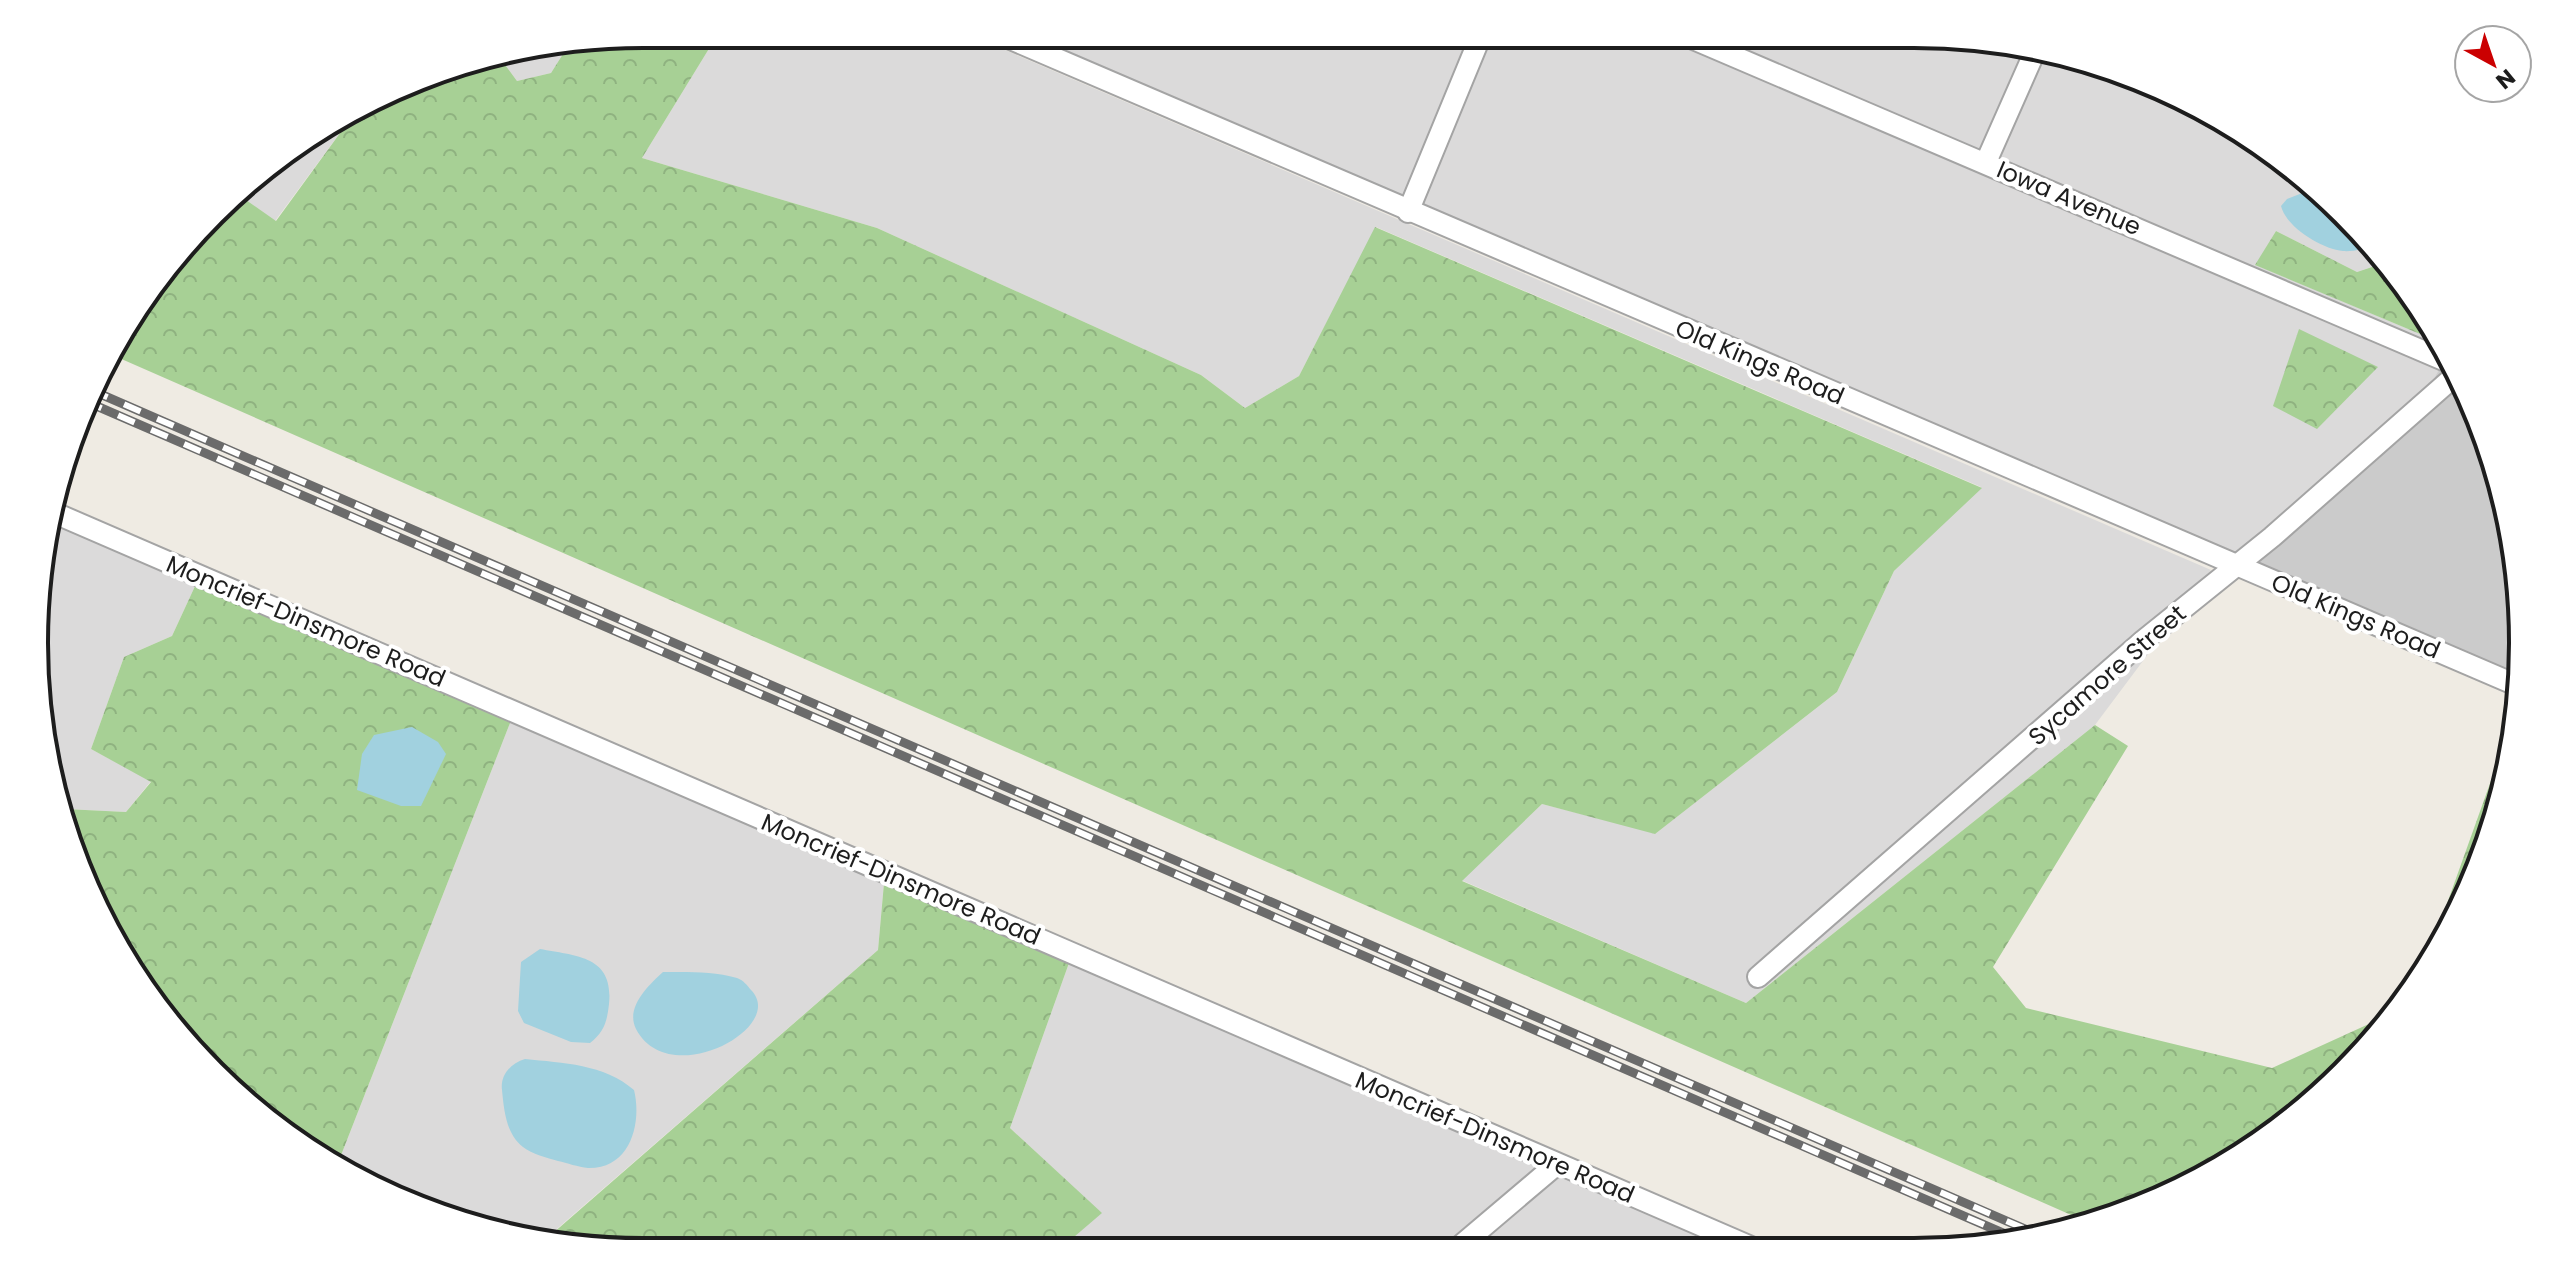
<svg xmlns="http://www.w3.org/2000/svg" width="2557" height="1286" viewBox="0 0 2557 1286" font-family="Poppins,sans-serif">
<defs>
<pattern id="forest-crowns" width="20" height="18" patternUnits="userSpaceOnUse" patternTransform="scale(2)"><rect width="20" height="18" fill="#a7d095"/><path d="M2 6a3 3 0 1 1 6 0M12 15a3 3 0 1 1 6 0" fill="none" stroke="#8fb280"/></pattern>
</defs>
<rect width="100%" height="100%" fill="#efebe3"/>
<g fill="#dbdada">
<polygon points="718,34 968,34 2211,570 2095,725 1746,1003 1461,880 1542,804 1656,833 1837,692 1894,571 1981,487 1376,227 1299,376 1245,408 1201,375 877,228 642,158"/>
<polygon points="1026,34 1953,35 2071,55 2183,97 2284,160 2372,241 2387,262 2357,272 2276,231 2256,265 2444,344 2448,353 2434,381 2237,554"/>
<polygon points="568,46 551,73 517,81 500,58"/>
<polygon points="351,118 275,221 239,195 272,160"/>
<polygon points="47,520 196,584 172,636 124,657 91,749 151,781 126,812 65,809 39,722"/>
<polygon points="512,718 884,883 878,950 551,1234 390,1195 374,1189 338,1163"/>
<polygon points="1069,963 1294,1062 1726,1247 1060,1249 1101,1213 1010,1128"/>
</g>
<polygon fill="#cbcbcb" points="2448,353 2491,447 2518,563 2522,677 2237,554 2433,381"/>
<g fill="url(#forest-crowns)">
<polygon points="643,34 718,34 642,158 877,228 1201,375 1245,408 1299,376 1375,227 1982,488 1894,571 1837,692 1655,834 1542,804 1462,881 1746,1003 2095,725 2128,746 1993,967 2026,1008 2272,1068 2393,1013 2372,1044 2284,1126 2147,1206 2087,1222 110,354 136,305 239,195 276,221 351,118 447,66 500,58 517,81 551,73 568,46"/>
<polygon points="2276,231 2357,272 2387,262 2444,344 2255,265"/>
<polygon points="2299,329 2378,367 2317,429 2273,406"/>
<polygon points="196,584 512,718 338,1163 213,1074 97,912 65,809 126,812 151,782 91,749 124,657 172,636"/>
<polygon points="2512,722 2515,723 2502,800 2460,912 2425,965"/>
<polygon points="884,883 1069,963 1010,1128 1102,1213 1060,1249 604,1251 486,1231 390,1195 552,1234 878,950"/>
</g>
<g fill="#a1d1df">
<path d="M2315,188L2372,241L2376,247C2366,248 2353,252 2343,251C2322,249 2286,227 2281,206L2287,199Z"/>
<polygon points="412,727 438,742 446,754 421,806 401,806 357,790 362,754 374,735"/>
<path d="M540,949C577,956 614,956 609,1004C607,1022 604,1032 590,1043L571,1042L524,1023L518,1011L521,962Z"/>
<path d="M663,972C688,972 713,971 737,978C743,980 747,985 751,990C788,1027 669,1092 636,1029C625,1007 649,985 663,972Z"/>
<path d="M525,1059C563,1063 604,1064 634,1090C642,1122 631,1169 588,1168C578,1167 567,1163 558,1161C547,1158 532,1154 523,1147C506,1134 504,1110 502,1090C500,1075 511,1063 525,1059Z"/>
</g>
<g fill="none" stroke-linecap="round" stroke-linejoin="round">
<g stroke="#a4a4a4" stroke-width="24">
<g id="minor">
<polyline points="999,34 2521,687"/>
<polyline points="1684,35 2453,364"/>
<polyline points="1986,162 2036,49"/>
<polyline points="1408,212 1481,35"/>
<polyline points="50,511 1751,1247"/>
<polyline points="1758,977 2144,640 2272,537 2457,374"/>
<polyline points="1458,1248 1557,1164"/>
</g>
</g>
<use href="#minor" stroke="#fff" stroke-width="20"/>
<g stroke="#6b6b6b" stroke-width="9">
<g id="rail">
<polyline points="91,390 2039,1235"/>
<polyline points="85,401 2019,1240"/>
</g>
</g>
<use href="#rail" stroke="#fff" stroke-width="6" stroke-dasharray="18" stroke-linecap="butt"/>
</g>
<g text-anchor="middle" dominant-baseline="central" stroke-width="8" stroke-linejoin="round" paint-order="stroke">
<g font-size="24" fill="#1d1d1d" stroke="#fff">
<text transform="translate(2069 198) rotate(23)">Iowa Avenue</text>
<text transform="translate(1760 362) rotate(23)">Old Kings Road</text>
<text transform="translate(2356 616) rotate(23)">Old Kings Road</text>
<text transform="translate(306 621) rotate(23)">Moncrief-Dinsmore Road</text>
<text transform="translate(2107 675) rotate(-41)">Sycamore Street</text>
<text transform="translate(901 879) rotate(23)">Moncrief-Dinsmore Road</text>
<text transform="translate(1495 1137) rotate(23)">Moncrief-Dinsmore Road</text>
</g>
</g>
<path d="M0 0H2557V1286H0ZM643 48H1914A595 595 0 0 1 2509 643V643A595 595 0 0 1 1914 1238H643A595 595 0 0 1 48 643V643A595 595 0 0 1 643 48Z" fill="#fff" fill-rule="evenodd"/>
<path fill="none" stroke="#1d1d1d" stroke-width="4" d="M643 48H1914A595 595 0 0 1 2509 643V643A595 595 0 0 1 1914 1238H643A595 595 0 0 1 48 643V643A595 595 0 0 1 643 48Z"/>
<g transform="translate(2493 64) rotate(140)"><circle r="38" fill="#ffffff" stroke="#a5a5a5" stroke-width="2"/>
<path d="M0-6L14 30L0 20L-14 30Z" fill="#cb0001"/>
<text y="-12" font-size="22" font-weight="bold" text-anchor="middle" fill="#1d1d1d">N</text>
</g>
</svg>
